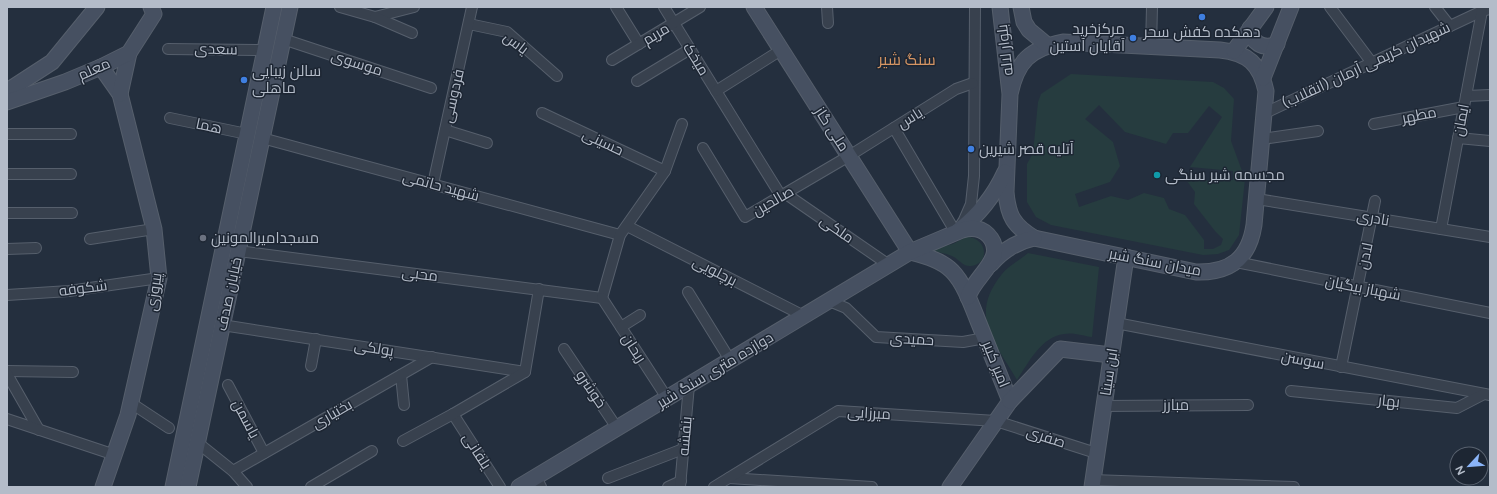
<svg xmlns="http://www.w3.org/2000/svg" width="1497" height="494" viewBox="0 0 1497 494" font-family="Figtree,Cairo,sans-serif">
<rect width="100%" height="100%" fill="#242f3e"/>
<g fill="#263c3f" fill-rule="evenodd">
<path d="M1071,74L1213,82L1224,88L1234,99L1231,141L1245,179L1239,235L1229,250L1218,254L1203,255L1051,225L1036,217L1027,202V164L1033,153L1038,102L1041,94ZM1099,105L1125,132L1166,144L1173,133H1188L1209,106L1222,117L1190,167L1233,171V180L1187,181L1195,192L1194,204L1215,231L1223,239L1221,245L1213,249H1204V240L1185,215L1169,209L1164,198L1144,193L1128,200L1111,196L1079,207L1075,194L1110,182L1120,166L1113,142L1085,119Z"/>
<path d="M966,237C988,237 990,264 971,266C963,267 959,259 952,256C945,253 937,252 930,250L953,244Z"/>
<path d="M1028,253L1099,267L1092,337C1084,336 1073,332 1064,334C1041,337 1029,362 1017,380C995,342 968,316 1002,274C1008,266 1020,260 1028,253Z"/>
</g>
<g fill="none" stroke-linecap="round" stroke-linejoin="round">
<g stroke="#565f6c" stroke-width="12">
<g id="street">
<polyline points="340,7 375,17 414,7"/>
<polyline points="616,7 639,44"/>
<polyline points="664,7 781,196"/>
<polyline points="827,7 828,23"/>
<polyline points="1330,7 1372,63"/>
<polyline points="1435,7 1450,26"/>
<polyline points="375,17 412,33"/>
<polyline points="469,24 507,32 557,76"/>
<polyline points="283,39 431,88"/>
<polyline points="1151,47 1152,7"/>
<polyline points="168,49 265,50"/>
<polyline points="612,60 700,7"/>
<polyline points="637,81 690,49"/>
<polyline points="716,91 781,50"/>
<polyline points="1466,96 1490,95"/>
<polyline points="542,113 665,171"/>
<polyline points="1265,113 1482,11 1490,9"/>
<polyline points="170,118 247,134"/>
<polyline points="1374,124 1464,107"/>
<polyline points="894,128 956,233 964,220 971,204 974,176 975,7"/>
<polyline points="445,130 487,143"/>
<polyline points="7,134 71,134"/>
<polyline points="262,138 620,235"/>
<polyline points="1458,138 1490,141"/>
<polyline points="1262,139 1318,131"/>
<polyline points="703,148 745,217 849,156 956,89 973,83"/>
<polyline points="7,174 71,174"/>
<polyline points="433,184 472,7"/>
<polyline points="786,194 889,265"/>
<polyline points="1257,199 1490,237"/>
<polyline points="7,213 72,213"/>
<polyline points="627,226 804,316"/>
<polyline points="1441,229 1482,11"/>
<polyline points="90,239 154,229"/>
<polyline points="7,249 36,248"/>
<polyline points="238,251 602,298"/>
<polyline points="1236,262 1490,313"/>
<polyline points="688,292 730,360"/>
<polyline points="7,295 69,291 159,278"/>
<polyline points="602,298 620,235 665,171 682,124"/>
<polyline points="602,298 667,398"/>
<polyline points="829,301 846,308 876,337 963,342 985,338"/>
<polyline points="1116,323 1490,395"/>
<polyline points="222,325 525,372"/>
<polyline points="621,327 640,315"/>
<polyline points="564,349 617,428"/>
<polyline points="311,366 316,339"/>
<polyline points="1341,367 1375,201"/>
<polyline points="7,371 73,372"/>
<polyline points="7,374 39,430"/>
<polyline points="401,375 404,405"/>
<polyline points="228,385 264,453"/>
<polyline points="1291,391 1457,408 1484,394"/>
<polyline points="131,403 169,428"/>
<polyline points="1103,406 1248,405"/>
<polyline points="453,414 500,487"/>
<polyline points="7,419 115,455"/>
<polyline points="403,441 453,414 525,372 539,289"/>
<polyline points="198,443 233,471 247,487"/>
<polyline points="233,471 432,357"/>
<polyline points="536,477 541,487"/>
<polyline points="608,478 683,449"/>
<polyline points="729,478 872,487"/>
<polyline points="1092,480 1294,487"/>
<polyline points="311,487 372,451"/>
<polyline points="668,487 681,481"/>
<polyline points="680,487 689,385"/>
<polyline points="714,487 838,411 996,421 1096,453"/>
</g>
</g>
<g stroke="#565f6c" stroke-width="17">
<g id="secondary">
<polyline points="754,7 910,252"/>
<path d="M1000,7L1010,94L1006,192C1008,216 1014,226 1034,238L1196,272C1231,273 1249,258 1254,225L1266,91C1260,64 1248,53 1220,50L1063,42C1030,49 1017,61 1010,94"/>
<polyline points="1021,7 1024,22 1029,30 1047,45"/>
<path d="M1250,28C1251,43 1263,50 1277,44"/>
<polyline points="1234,51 1266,7"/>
<polyline points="101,67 120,94 154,229 159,278 128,415 103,487"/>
<polyline points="1263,78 1291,7"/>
<polyline points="7,89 12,88 52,62 97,7"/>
<polyline points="120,94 129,53"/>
<polyline points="7,102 65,82 101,67 129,53 154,14 151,7"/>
<path d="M958,231C979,215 994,196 1005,172"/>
<path d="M910,252C925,256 941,260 952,271C965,284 973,309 980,326C990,351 1000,376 1010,401L950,487"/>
<path d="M991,264C1003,250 1016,242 1034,238"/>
<polyline points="1010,401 1060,349 1111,355"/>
<polyline points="173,487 274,7"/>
<polyline points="188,487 290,7"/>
<path d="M519,487L910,252L962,230C972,227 981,228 988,235C1009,257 974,276 968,297"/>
<polyline points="1092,487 1126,257"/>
</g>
</g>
<use href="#street" stroke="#38414e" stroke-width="10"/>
<use href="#secondary" stroke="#465061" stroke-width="15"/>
</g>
<g fill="#3f7fe0" stroke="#1d2633" stroke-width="1.5">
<circle cx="1202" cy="17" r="4"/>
<circle cx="1133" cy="38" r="4"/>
<circle cx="244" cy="80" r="4"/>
<circle cx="971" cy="149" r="4"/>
</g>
<circle fill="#0f9aa8" stroke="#1d2633" stroke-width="1.5" cx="1157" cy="175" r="4"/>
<circle fill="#6b7280" stroke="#1d2633" stroke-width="1.5" cx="203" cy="238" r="4"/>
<g text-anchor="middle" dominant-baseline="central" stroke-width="3" stroke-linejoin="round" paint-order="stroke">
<g font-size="15" fill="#b4bcc9" stroke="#1d2633" text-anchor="start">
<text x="1125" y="29" text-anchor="end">مرکزخرید<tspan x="1125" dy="17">آقایان آستین</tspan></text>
<text x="1202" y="32" text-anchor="middle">دهکده کفش سحر</text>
<text x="252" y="71">سالن زیبایی<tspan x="252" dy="17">ماهلی</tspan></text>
<text x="979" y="149">آتلیه قصر شیرین</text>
<text x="1165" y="175">مجسمه شیر سنگی</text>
<text x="211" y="238">مسجدامیرالمونین</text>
</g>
<g font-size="15" fill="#b4bcc9" stroke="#1d2633">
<text transform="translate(656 34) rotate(-31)">مریم</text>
<text transform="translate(516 43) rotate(37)">یاس</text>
<text transform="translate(216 49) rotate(1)">سعدی</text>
<text transform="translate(1005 50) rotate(-97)">بلوار لاله</text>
<text transform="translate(696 59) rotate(58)">میخک</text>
<text transform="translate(357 63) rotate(18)">موسوی</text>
<text transform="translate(1366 65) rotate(-25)">شهیدان کریمی آرمان (انقلاب)</text>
<text transform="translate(94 69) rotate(-24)">معلم</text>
<text transform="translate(453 96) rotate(-77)">فردوسی</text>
<text transform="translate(1419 115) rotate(-11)">مطهر</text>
<text transform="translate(910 118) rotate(-32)">یاس</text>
<text transform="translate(1461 120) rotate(-79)">ایمان</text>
<text transform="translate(209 126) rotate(12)">هما</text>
<text transform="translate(832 129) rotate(57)">ملی گاز</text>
<text transform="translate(603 142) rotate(25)">حسینی</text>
<text transform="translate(441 186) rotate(15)">شهید حاتمی</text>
<text transform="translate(773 201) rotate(-30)">صالحین</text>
<text transform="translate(1373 218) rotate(9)">نادری</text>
<text transform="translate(837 229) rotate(35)">ملکی</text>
<text transform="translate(1365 256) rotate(-78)">لادن</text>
<text transform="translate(1155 262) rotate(11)">میدان سنگ شیر</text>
<text transform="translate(715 271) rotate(27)">برچلویی</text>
<text transform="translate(420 274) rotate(7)">محبی</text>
<text transform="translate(83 288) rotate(-7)">شکوفه</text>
<text transform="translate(1363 288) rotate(11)">شهباز بیگیان</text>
<text transform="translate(154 292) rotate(-82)">پیروزی</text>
<text transform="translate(229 294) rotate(-78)">خیابان صدف</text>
<text transform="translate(912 339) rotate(3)">حمیدی</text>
<text transform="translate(374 348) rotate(9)">پولکی</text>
<text transform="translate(634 348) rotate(57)">ریحان</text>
<text transform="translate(1303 360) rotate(11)">سوسن</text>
<text transform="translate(996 364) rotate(68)">امیر کبیر</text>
<text transform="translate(715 370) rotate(-31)">دوازده متری سنگ شیر</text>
<text transform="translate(1109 372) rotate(-81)">ابن سینا</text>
<text transform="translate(591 389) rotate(56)">خوشرو</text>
<text transform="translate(1389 401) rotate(6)">بهار</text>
<text x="1176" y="405">مبارز</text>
<text transform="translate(869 413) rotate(3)">میرزایی</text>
<text transform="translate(332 414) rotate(-30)">بختیاری</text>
<text transform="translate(246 419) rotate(62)">یاسمن</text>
<text transform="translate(685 436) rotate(-85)">بنفشه</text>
<text transform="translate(1046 437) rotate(18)">صفری</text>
<text transform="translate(477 451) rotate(57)">یلفانی</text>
</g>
<g font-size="16" fill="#d59563" stroke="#1d2633">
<text x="907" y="59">سنگ شیر</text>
</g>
</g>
<rect width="1497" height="494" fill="none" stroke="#b4bcc9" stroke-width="16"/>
<g transform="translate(1469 466) rotate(244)"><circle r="19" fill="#1d2633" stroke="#59626f"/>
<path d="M0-3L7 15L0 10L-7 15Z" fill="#8ab4f8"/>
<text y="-6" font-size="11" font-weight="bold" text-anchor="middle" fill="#b4bcc9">N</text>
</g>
</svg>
